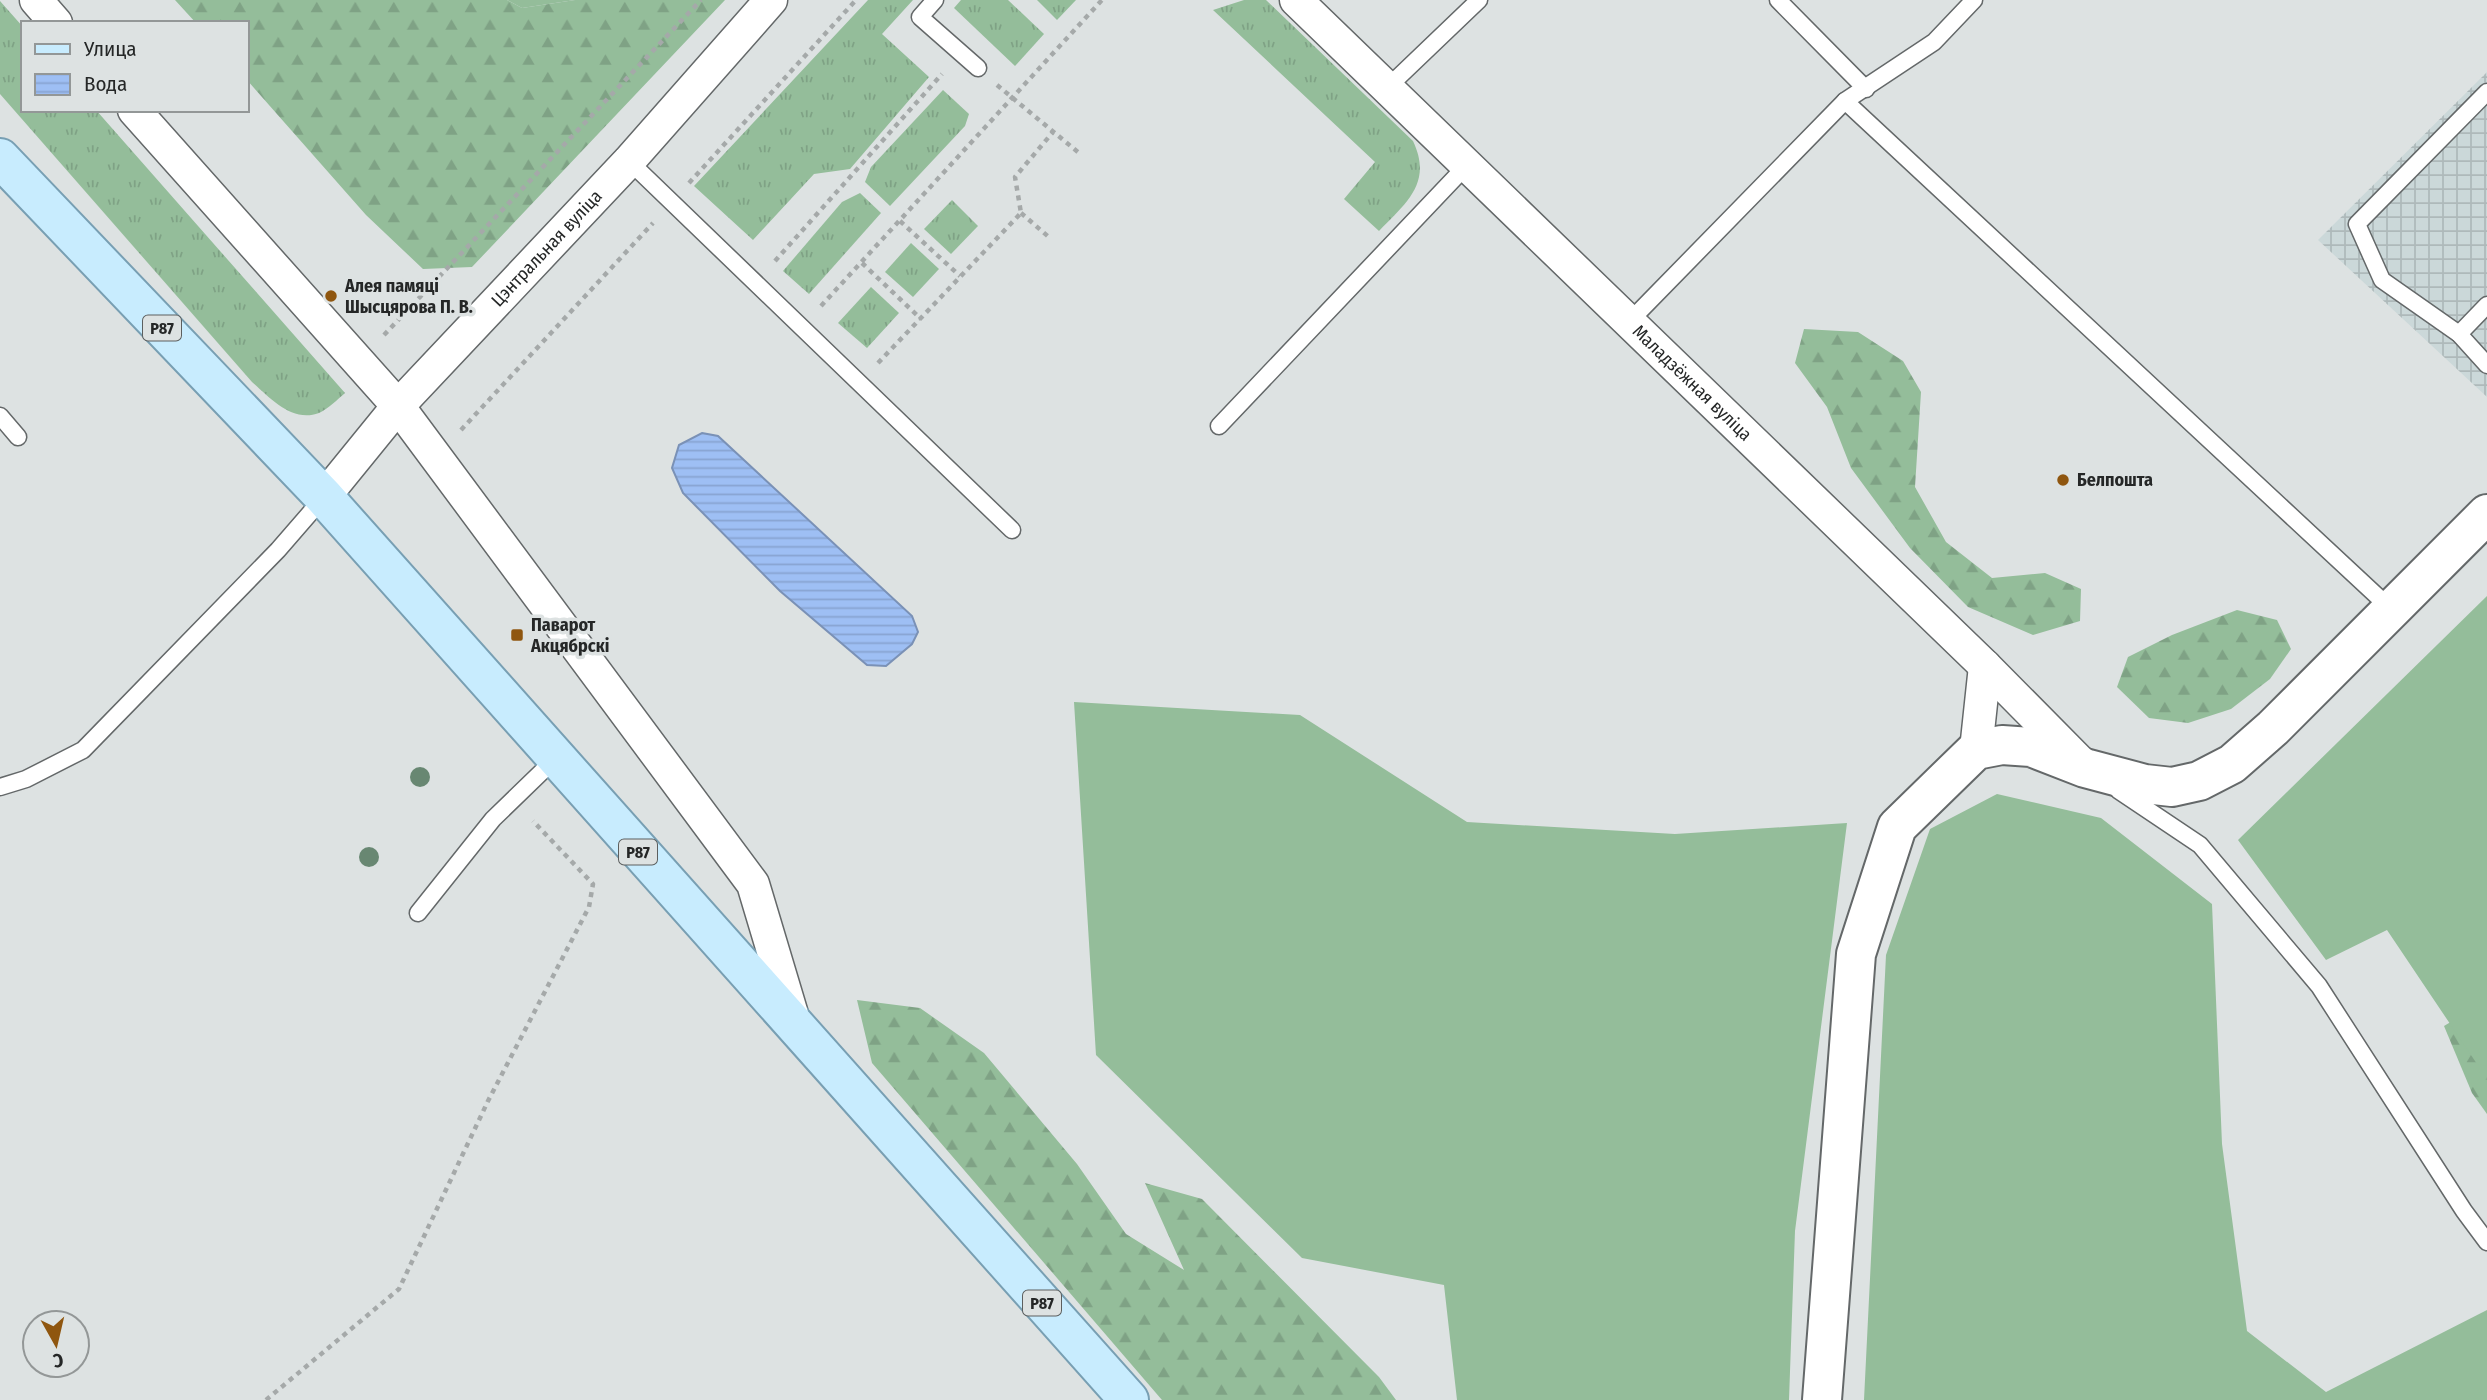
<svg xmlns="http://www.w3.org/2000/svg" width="2487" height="1400" viewBox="0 0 2487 1400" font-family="'Fira Sans Condensed',sans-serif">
<defs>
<pattern id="industrial-grid" width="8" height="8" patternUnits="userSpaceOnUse" patternTransform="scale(1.75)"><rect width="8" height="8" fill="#cbd8d9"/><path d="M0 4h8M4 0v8" fill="none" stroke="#aeb9ba"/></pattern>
<pattern id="grass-tufts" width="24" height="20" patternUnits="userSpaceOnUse" patternTransform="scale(1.75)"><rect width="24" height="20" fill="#94bd9a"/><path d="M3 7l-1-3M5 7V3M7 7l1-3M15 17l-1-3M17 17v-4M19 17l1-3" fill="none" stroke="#7fa285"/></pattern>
<pattern id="forest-firs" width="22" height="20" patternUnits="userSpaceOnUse" patternTransform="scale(1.75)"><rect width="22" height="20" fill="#94bd9a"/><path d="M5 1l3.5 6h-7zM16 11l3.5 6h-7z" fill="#7fa285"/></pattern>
<pattern id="water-rules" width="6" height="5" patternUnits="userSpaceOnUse" patternTransform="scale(1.75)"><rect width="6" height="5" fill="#9ebff4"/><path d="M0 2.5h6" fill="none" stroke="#88a4d1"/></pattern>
</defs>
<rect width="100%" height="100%" fill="#dde2e2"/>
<polygon fill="url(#industrial-grid)" points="2487,72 2487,397 2318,240"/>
<g fill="url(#grass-tufts)">
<polygon points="507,0 575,0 522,8"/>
<polygon points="868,0 913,0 882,34 929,77 850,169 814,174 753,240 694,186"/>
<polygon points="961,0 1008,0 1044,34 1015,66 954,8"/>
<polygon points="1037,0 1076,0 1057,20"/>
<path d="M1244,0H1266L1413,141C1433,183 1406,203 1379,231L1344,199L1375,162L1213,10Z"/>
<path d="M0,1L23,27V110H96L345,393C338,399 328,409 319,413C292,423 270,398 252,382L0,94Z"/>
<polygon points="943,90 969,114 965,126 890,206 865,182 871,167"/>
<polygon points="860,193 881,213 809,294 783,271 842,202"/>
<polygon points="952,200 978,226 951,254 924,229"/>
<polygon points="911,243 939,269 913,297 885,272"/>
<polygon points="871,287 899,313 867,348 838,323"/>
</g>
<g fill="url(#forest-firs)">
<polygon points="175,0 507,0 522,8 575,0 725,0 472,267 423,269 366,215 247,80 247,23 196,23"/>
<polygon points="1804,329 1858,332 1903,361 1921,392 1915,487 1946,542 1992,578 2045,573 2081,589 2080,621 2033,635 1968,607 1910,548 1851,468 1827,407 1795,363"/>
<polygon points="2237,610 2277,620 2291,649 2270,679 2231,709 2188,723 2149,718 2117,687 2128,657 2172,635"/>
<polygon points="857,1000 920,1008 984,1053 1077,1164 1126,1234 1184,1270 1145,1183 1202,1199 1379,1377 1396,1400 1162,1400 872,1063"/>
<polygon points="2484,1002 2487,1005 2487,1114 2472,1093 2444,1026"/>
</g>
<g fill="#94bd9a">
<polygon points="2487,596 2487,1066 2477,1064 2387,930 2326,960 2238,840"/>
<polygon points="1074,702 1300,715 1467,822 1675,834 1847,823 1795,1231 1789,1400 1457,1400 1444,1285 1302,1258 1096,1055"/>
<polygon points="1997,794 2101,818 2212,904 2222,1144 2247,1331 2326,1392 2487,1310 2487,1400 1864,1400 1886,955 1930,829"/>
</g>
<polygon fill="url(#water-rules)" stroke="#7a91b6" stroke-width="2" points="702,433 718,436 912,616 918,632 912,644 886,666 867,665 780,591 683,493 672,468 679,445"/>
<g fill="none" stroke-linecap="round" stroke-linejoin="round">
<g stroke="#646869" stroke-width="19">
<g id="service">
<polyline points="935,0 920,17 978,68"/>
<polyline points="1778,0 1866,89"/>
<polyline points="1387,88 1479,0"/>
<polyline points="2487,92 2357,224 2382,280 2459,334 2487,365"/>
<polyline points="1845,101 2391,609"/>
<polyline points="629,161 1012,530"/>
<polyline points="1628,323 1845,101 1934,42 1974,0"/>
<polyline points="2459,334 2487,305"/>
<polyline points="0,416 18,437"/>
<polyline points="1219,426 1467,165"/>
<polyline points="0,787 26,779 83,750 278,550 324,497"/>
<polyline points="2118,790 2200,845 2319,986 2464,1211 2487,1242"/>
<polyline points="418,913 493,819 556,758"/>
</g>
</g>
<g stroke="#646869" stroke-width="35">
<g id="minor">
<polyline points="36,0 56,23"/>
<path id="s1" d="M1296,0L1985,666L2083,765"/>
<polyline points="134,110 398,406 753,884 794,1021"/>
<path id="s2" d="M324,497L398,406L629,161L771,0"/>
<polyline points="1976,750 1985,666"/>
</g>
</g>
<g stroke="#646869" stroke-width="42">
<polyline id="tertiary" points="1822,1400 1856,954 1897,827 1976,750 2002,745 2031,747 2085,768 2145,784 2172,787 2199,781 2232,764 2273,728 2487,514"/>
</g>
<g stroke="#789fb3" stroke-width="42">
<polyline id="primary" points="0,158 324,497 1129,1400"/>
</g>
<g stroke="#a5a9a9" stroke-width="4.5" stroke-dasharray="5 5" stroke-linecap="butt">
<polyline points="997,85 1079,153"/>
<polyline points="689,183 856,0"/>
<polyline points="1021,213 1051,239"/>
<polyline points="900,221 960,276"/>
<polyline points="775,261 942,74"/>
<polyline points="862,263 921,319"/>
<polyline points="821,306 1102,0"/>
<polyline points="384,335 701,0"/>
<polyline points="878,363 1021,213 1015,177 1053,132"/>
<polyline points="461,430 653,223"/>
<polyline points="266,1400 399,1289 488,1101 589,907 593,884 533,821"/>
</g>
<use href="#service" stroke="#fff" stroke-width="16"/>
<use href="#minor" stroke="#fff" stroke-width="32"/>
<use href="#tertiary" stroke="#fff" stroke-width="38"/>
<use href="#primary" stroke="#c8ecfe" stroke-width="38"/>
</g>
<g fill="#688772">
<circle cx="420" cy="777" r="10"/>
<circle cx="369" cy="857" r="10"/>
</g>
<g fill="#8f560f" stroke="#dde2e2" stroke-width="2.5">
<circle cx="331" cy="296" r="7"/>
<circle cx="2063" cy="480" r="7"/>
<rect x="510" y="628" width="14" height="14" rx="3.5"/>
</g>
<g text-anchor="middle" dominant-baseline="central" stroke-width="7" stroke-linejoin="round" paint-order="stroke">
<g fill="#dde2e2" stroke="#5c5f5f" stroke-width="2">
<rect x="143" y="315.5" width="38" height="25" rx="5"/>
<rect x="619" y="839.5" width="38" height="25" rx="5"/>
<rect x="1023" y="1290.5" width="38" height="25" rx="5"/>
</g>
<g font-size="16" font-weight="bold" fill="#252727">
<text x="162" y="328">Р87</text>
<text x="638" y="852">Р87</text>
<text x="1042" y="1303">Р87</text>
</g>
<g font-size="18" fill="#252727" stroke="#dde2e2">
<text stroke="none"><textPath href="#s2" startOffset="334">Цэнтральная вуліца</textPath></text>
<text stroke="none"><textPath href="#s1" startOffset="551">Маладзёжная вуліца</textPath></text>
</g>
<g font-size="18" font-weight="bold" fill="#252727" stroke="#dde2e2" text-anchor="start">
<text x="345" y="286">Алея памяці<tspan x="345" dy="21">Шысцярова П. В.</tspan></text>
<text x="2077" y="480">Белпошта</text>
<text x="531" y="625">Паварот<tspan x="531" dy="21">Акцябрскі</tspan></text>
</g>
</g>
<rect x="21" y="21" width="228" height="91" fill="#dde2e2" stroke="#939797" stroke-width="2"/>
<rect x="35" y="44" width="35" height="10" fill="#c8ecfe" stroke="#939797" stroke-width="2"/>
<text x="84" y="56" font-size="21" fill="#252727">Улица</text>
<rect x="35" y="74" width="35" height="21" fill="url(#water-rules)" stroke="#939797" stroke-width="2"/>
<text x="84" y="91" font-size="21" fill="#252727">Вода</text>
<g transform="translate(56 1344) rotate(172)"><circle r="33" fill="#dde2e2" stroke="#939797" stroke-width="2"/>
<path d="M0-5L12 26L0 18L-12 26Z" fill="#8f560f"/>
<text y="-10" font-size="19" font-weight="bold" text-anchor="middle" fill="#252727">С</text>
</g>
</svg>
